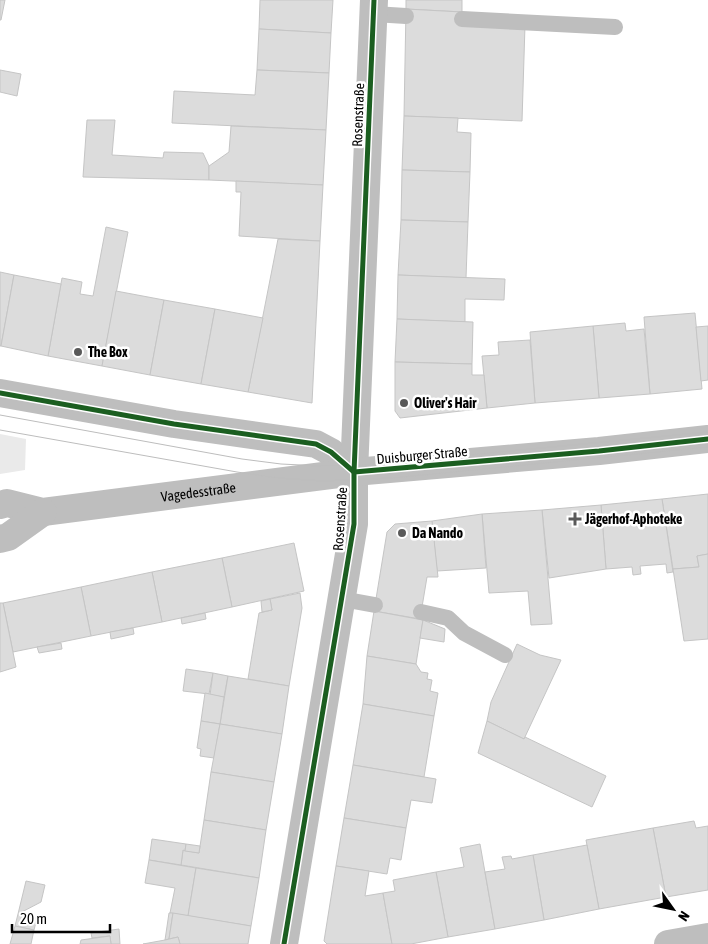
<svg xmlns="http://www.w3.org/2000/svg" width="708" height="944" viewBox="0 0 708 944" font-family="'Asap Condensed',sans-serif">
<rect width="100%" height="100%" fill="#fff"/>
<polygon fill="#eaeaea" points="0,434 26,439 25,470 0,474"/>
<g fill="#dcdcdc" stroke="#c5c5c5">
<polygon points="0,0 5,0 1,20 0,20"/>
<polygon points="260,0 333,0 331,33 259,29"/>
<polygon points="406,0 462,0 462,12 406,9"/>
<polygon points="406,9 462,12 525,25 522,121 404,116"/>
<polygon points="259,29 331,33 329,73 257,70"/>
<polygon points="0,70 21,74 17,96 0,92"/>
<polygon points="257,70 329,73 326,130 172,123 174,91 255,95"/>
<polygon points="404,116 458,118 457,132 471,133 470,172 402,170"/>
<polygon points="87,120 115,120 112,155 163,158 164,152 203,153 209,166 209,180 83,177"/>
<polygon points="231,126 326,130 323,185 209,180 209,166 229,152"/>
<polygon points="402,170 470,172 468,222 401,220"/>
<polygon points="236,181 323,185 320,241 239,236 241,192 236,192"/>
<polygon points="401,220 468,222 466,278 398,275"/>
<polygon points="106,227 128,232 102,366 48,356 62,278 82,282 80,294 93,296"/>
<polygon points="278,239 320,241 312,403 248,392"/>
<polygon points="0,272 14,275 1,346 0,346"/>
<polygon points="14,275 61,284 48,356 1,346"/>
<polygon points="398,275 505,279 504,300 465,299 465,322 397,319"/>
<polygon points="116,291 164,300 150,375 102,366"/>
<polygon points="164,300 215,309 201,384 150,375"/>
<polygon points="215,309 263,318 248,392 201,384"/>
<polygon points="695,313 702,389 650,394 644,317"/>
<polygon points="397,319 473,322 472,364 395,362"/>
<polygon points="625,323 626,331 644,329 650,394 599,398 593,326"/>
<polygon points="593,326 599,398 535,403 530,332"/>
<polygon points="708,326 708,380 701,381 696,327"/>
<polygon points="530,340 535,403 487,408 482,356 499,355 498,342"/>
<polygon points="395,362 472,364 472,375 484,375 487,408 400,418 395,411"/>
<polygon points="708,494 708,554 697,556 699,567 673,569 662,499"/>
<polygon points="662,499 673,572 667,573 666,564 640,566 641,574 633,575 632,567 606,569 601,505"/>
<polygon points="601,505 606,569 549,578 542,510"/>
<polygon points="542,510 552,624 531,625 528,591 489,593 482,514"/>
<polygon points="482,514 486,568 437,571 432,521"/>
<polygon points="432,521 438,577 427,577 420,619 374,611 387,532 395,524"/>
<polygon points="294,543 304,591 232,607 222,558"/>
<polygon points="708,554 708,639 684,641 673,569 699,567 697,556"/>
<polygon points="222,558 232,607 162,622 152,572"/>
<polygon points="152,572 162,622 91,636 81,587"/>
<polygon points="81,587 91,636 13,652 3,603"/>
<polygon points="300,593 302,608 289,686 248,679 259,613 272,610 270,599"/>
<polygon points="270,599 272,610 262,612 261,601"/>
<polygon points="0,603 3,603 16,667 0,672"/>
<polygon points="374,611 423,620 416,664 367,656"/>
<polygon points="205,613 206,619 182,624 181,618"/>
<polygon points="423,620 445,629 444,642 420,638"/>
<polygon points="133,628 134,634 111,639 110,632"/>
<polygon points="61,643 62,649 39,653 37,647"/>
<polygon points="517,644 540,655 561,660 524,739 487,721 491,702"/>
<polygon points="367,656 416,664 421,672 428,673 427,679 432,680 430,691 438,693 434,716 363,704"/>
<polygon points="186,669 213,673 209,694 183,691"/>
<polygon points="213,673 228,676 224,697 210,695"/>
<polygon points="228,676 289,686 282,734 220,724"/>
<polygon points="205,693 224,697 220,724 201,721"/>
<polygon points="363,704 434,716 424,777 353,765"/>
<polygon points="201,721 220,724 214,758 200,756 201,749 197,748"/>
<polygon points="487,721 524,739 525,737 606,776 592,807 478,753"/>
<polygon points="220,724 282,734 274,782 211,772"/>
<polygon points="353,765 436,779 432,803 411,800 406,828 344,818"/>
<polygon points="211,772 274,782 266,830 204,820"/>
<polygon points="344,818 406,828 401,860 390,858 387,874 336,866"/>
<polygon points="204,820 266,830 259,878 181,865 183,850 199,853"/>
<polygon points="694,821 696,828 708,826 708,890 666,897 653,828"/>
<polygon points="653,828 666,897 599,909 586,840"/>
<polygon points="152,839 186,844 185,851 183,850 181,865 149,860"/>
<polygon points="186,844 200,846 199,853 185,851"/>
<polygon points="480,844 495,929 448,937 436,872 464,867 460,848"/>
<polygon points="587,845 599,909 544,920 533,855"/>
<polygon points="533,855 544,920 495,929 485,872 505,869 502,857 511,856 512,859"/>
<polygon points="149,860 196,868 188,916 170,913 175,888 145,883"/>
<polygon points="336,866 369,871 365,896 383,893 392,944 327,944 324,941"/>
<polygon points="196,868 259,878 251,926 188,916"/>
<polygon points="436,872 448,937 411,944 392,944 383,893 395,891 393,880"/>
<polygon points="26,881 45,885 41,902 18,914"/>
<polygon points="169,913 173,913 169,939 165,940"/>
<polygon points="173,913 251,926 248,944 180,944 178,937 169,939"/>
<polygon points="18,914 37,918 34,930 15,926"/>
<polygon points="15,926 34,930 31,944 10,944"/>
<polygon points="119,929 120,944 111,944 110,936 92,938 91,933"/>
<polygon points="110,936 111,944 80,944 81,940"/>
<polygon points="178,937 180,944 143,944 165,940"/>
</g>
<g fill="none" stroke-linecap="round" stroke-linejoin="round">
<g stroke="#bebebe" stroke-width="16">
<polyline points="374,14 406,16"/>
<polyline points="462,19 615,27"/>
<polyline points="342,599 375,605"/>
<polyline points="421,612 448,618 464,633 505,655"/>
</g>
<g stroke="#bebebe" stroke-width="28">
<polyline points="0,393 174,424 316,444 331,452 354,472"/>
<polyline points="284,944 354,524 354,472 374,0"/>
<polyline points="668,944 708,937"/>
</g>
<g stroke="#bebebe" stroke-width="28">
<path id="s1" d="M0,505L7,503L43,512L354,472L599,451L708,439"/>
<polyline points="0,539 8,537 43,512"/>
</g>
<g stroke="#bdbdbd" stroke-width="1">
<polyline points="0,415 242,459 281,464 321,466 354,466 708,432"/>
<polyline points="0,430 237,472 278,478 323,481 392,478 708,447"/>
</g>
<g stroke="#fff" stroke-width="8">
<g id="cycleway">
<polyline points="0,393 174,424 316,444 331,452 354,472"/>
<polyline points="354,472 599,451 708,439"/>
<polyline points="284,944 354,524 354,472 374,0"/>
</g>
</g>
<use href="#cycleway" stroke="#1b5e20" stroke-width="5"/>
</g>
<g fill="#595959" stroke="#fff" stroke-width="2">
<circle cx="78" cy="352" r="5"/>
<circle cx="404" cy="403" r="5"/>
<path d="M572.5 511.5h5v5h5v5h-5v5h-5v-5h-5v-5h5z"/>
<circle cx="402" cy="533" r="5"/>
</g>
<g text-anchor="middle" dominant-baseline="central" stroke-width="5" stroke-linejoin="round" paint-order="stroke">
<g font-size="14" fill="#000" stroke="#fff">
<text transform="translate(358 115) rotate(-88)">Rosenstraße</text>
<text transform="translate(422 455) rotate(-5)">Duisburger Straße</text>
<text stroke="none"><textPath href="#s1" startOffset="201">Vagedesstraße</textPath></text>
<text transform="translate(340 519) rotate(-86)">Rosenstraße</text>
</g>
<g font-size="14" font-weight="bold" fill="#000" stroke="#fff" text-anchor="start">
<text x="88" y="352">The Box</text>
<text x="414" y="403">Oliver's Hair</text>
<text x="585" y="519">Jägerhof-Aphoteke</text>
<text x="412" y="533">Da Nando</text>
</g>
</g>
<g transform="translate(673 909) rotate(123)" stroke="#ffffff" stroke-width="4" paint-order="stroke">
<path d="M0-4L9 19L0 12L-9 19Z" fill="#000000"/>
<text y="-8" font-size="14" font-weight="bold" text-anchor="middle" fill="#000000">N</text>
</g>
<path d="M12 924v8h98v-8" fill="none" stroke="#000000" stroke-width="2.5"/>
<text x="20" y="924" font-size="15" fill="#000000" stroke="#ffffff" stroke-width="4" paint-order="stroke">20 m</text>
</svg>
